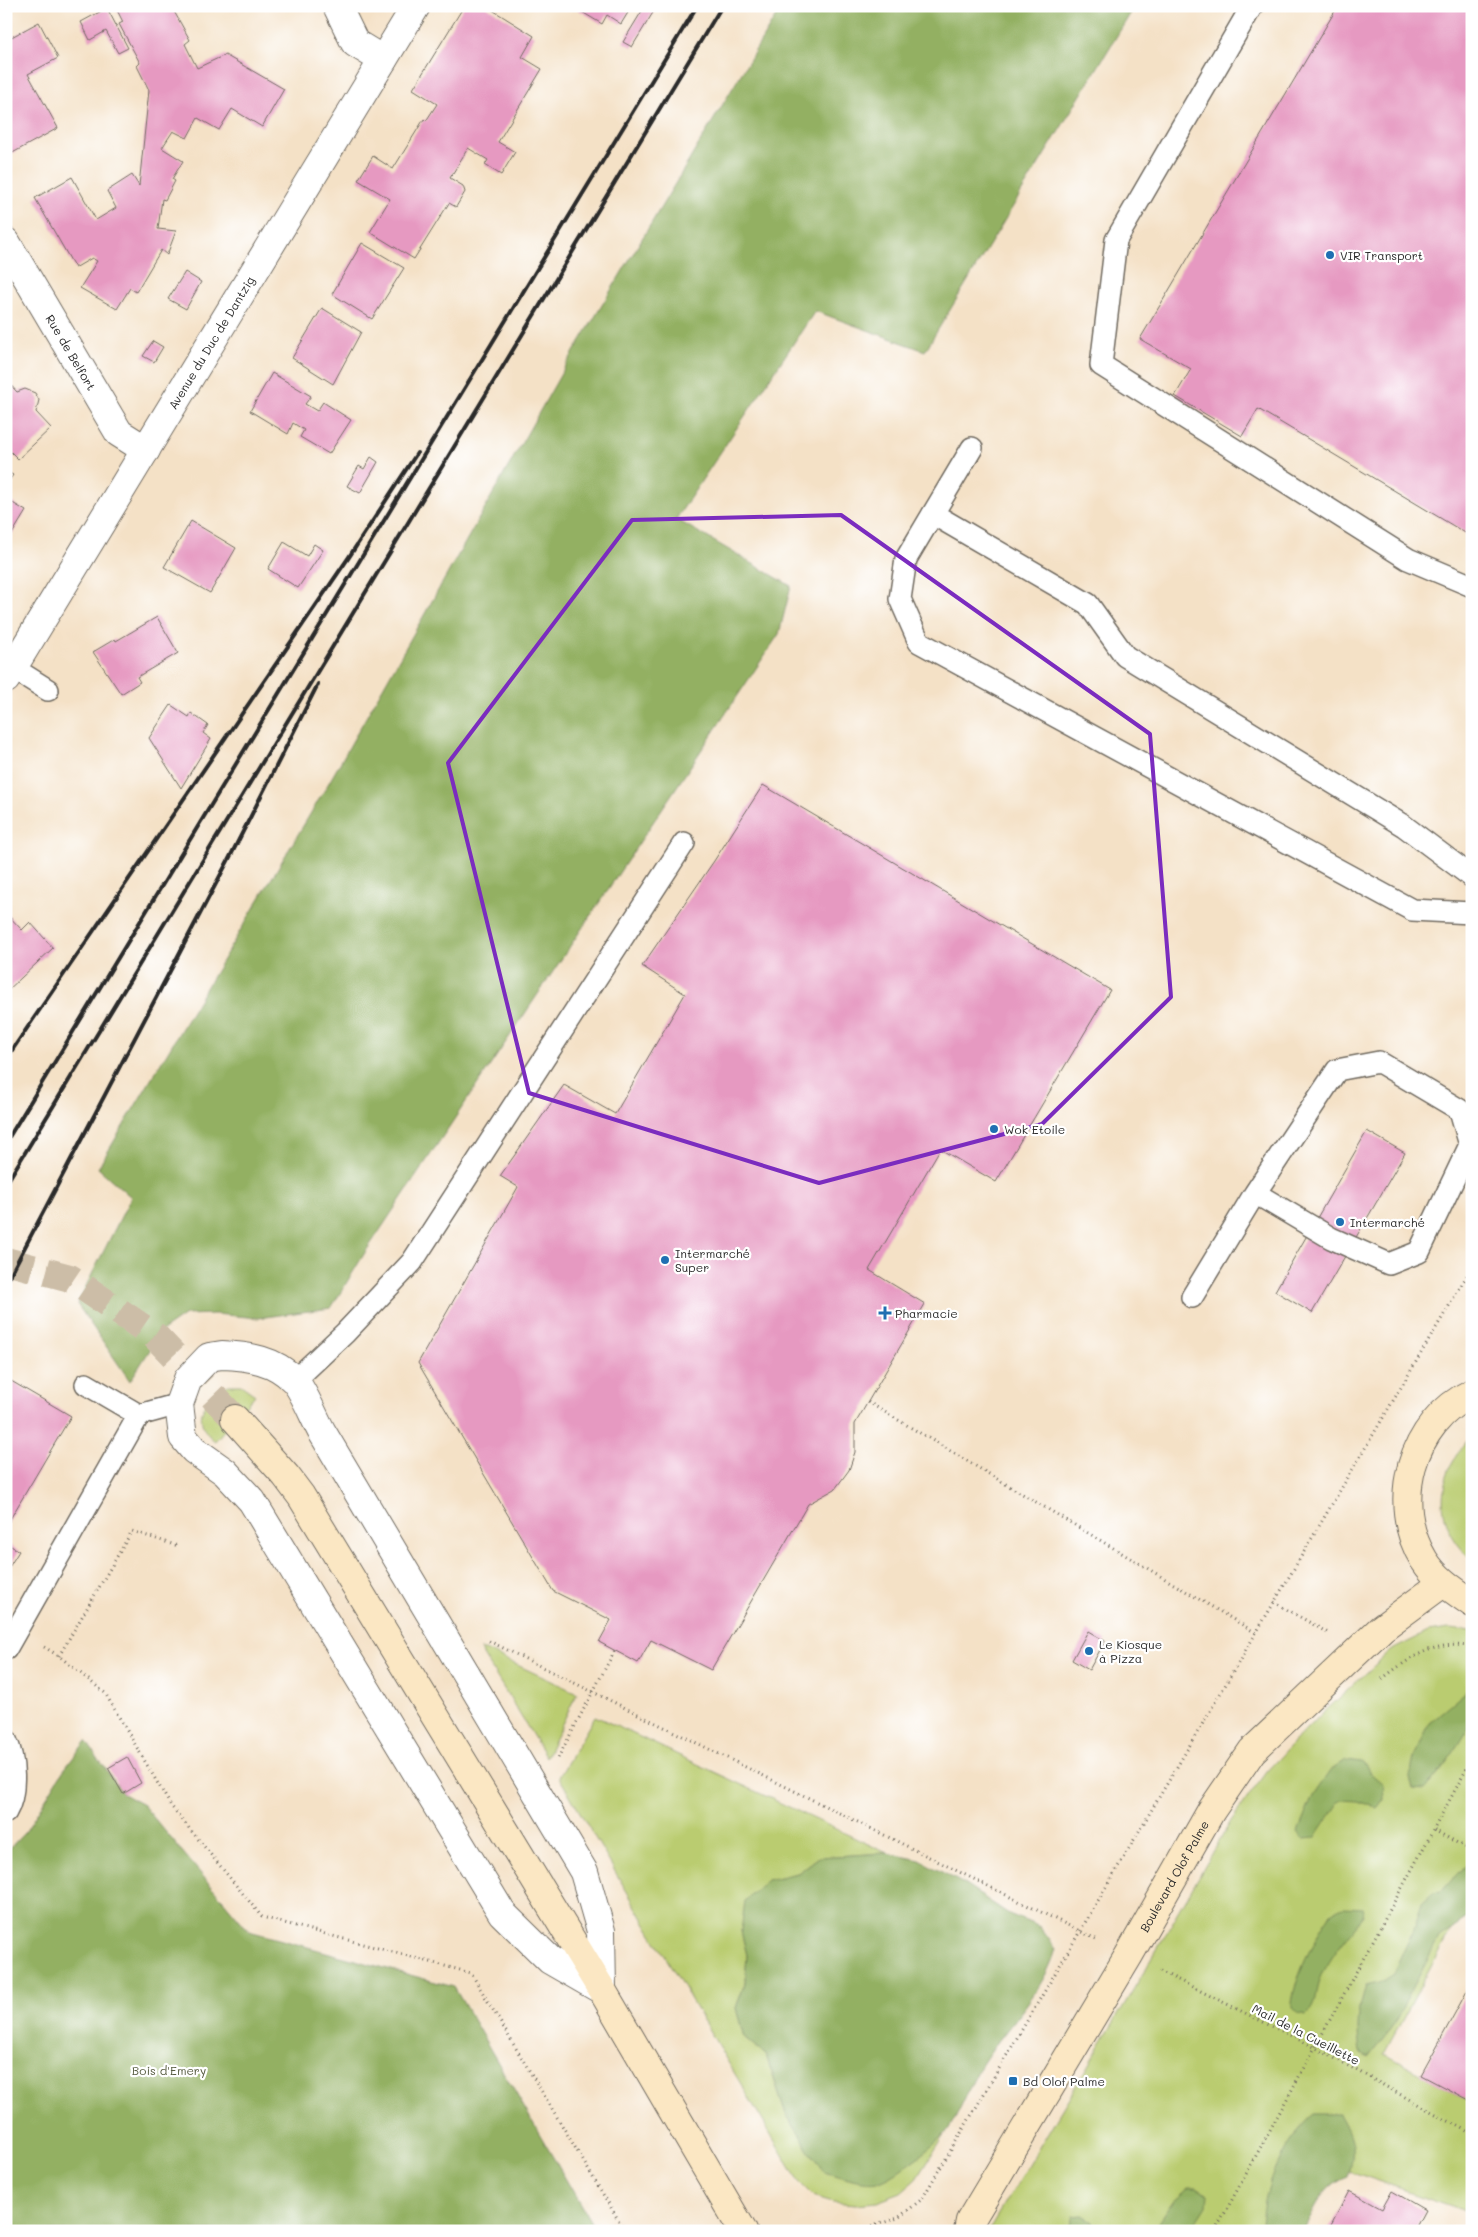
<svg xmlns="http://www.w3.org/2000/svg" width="1478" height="2237" viewBox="0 0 1478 2237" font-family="Mali,sans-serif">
<rect width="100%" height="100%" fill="#fff"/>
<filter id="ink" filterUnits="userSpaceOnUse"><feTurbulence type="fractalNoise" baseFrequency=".02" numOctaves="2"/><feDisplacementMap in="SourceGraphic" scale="10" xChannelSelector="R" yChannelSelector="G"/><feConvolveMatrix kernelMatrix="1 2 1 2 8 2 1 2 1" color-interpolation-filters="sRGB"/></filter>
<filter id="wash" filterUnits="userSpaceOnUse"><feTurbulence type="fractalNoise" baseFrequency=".0096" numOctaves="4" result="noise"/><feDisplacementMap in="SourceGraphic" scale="20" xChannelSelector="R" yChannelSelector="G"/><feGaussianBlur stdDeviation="1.12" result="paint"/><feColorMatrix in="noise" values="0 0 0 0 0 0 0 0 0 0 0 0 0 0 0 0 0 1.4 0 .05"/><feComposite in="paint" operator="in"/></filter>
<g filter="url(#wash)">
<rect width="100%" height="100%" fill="#f4e1c6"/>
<g fill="#bacc70" stroke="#727c4e">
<path d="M229,1385H241L255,1395L215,1441C189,1422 204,1394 229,1385Z"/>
<path d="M1472,1436V1559C1431,1525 1436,1471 1472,1436Z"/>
<polygon points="1449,1629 1472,1631 1472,1891 1384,2054 1472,2102 1472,2213 1326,2163 1289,2231 989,2231 1148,1965 1231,1821 1266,1772 1309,1726 1390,1651 1428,1632"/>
<polygon points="480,1650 485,1650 577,1693 546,1757"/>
<polygon points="595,1716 887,1853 819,1857 798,1873 767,1880 741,1931 747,1955 745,1983 736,2008 744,2037 766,2055 786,2114 910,2163 945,2135 917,2179 901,2193 877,2202 855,2204 833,2202 813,2196 799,2182 559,1777"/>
</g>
<g fill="#93b062" stroke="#5f6e46">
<polygon points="782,6 1135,6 925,351 815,311 676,519 791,586 779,634 366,1251 331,1308 258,1318 215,1314 185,1315 162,1331 130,1381 77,1304 131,1197 98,1168 327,786 566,365"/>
<path d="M1469,1689L1472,1690C1472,1698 1473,1709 1472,1718C1469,1735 1436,1777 1424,1790L1413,1789L1410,1776L1414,1758L1430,1722Z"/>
<polygon points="86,1741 123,1794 143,1805 249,1931 454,1987 596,2231 6,2231 6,1852 26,1831 63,1771"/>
<polygon points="1346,1760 1362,1762 1369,1772 1383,1784 1384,1799 1377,1808 1359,1801 1340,1800 1315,1838 1304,1839 1298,1832 1313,1796 1330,1771"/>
<path d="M887,1853L920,1860L962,1883L1009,1914L1040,1927L1056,1949C1042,1997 1002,2029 978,2071C969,2087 955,2123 944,2135C935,2145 891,2179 879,2181C861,2184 840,2175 823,2171L786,2114L766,2055L744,2037L736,2008L745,1983L747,1955L741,1931L745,1901L767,1880L798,1873L819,1857Z"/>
<path d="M1466,1864H1472V1911L1467,1919L1439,1938L1391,2029L1369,2057L1360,2052C1356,2026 1358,2010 1366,1986L1379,1983L1393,1974L1413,1931L1421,1903L1433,1892L1442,1891Z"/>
<path d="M1343,1907L1362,1908L1364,1915C1350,1934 1326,1961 1319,1983C1315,1997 1318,2004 1306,2015L1298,2013L1292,2007C1290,1988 1318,1928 1332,1913C1335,1910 1339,1909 1343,1907Z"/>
<path d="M1314,2114H1339C1353,2138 1356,2150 1348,2176C1323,2185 1315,2209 1303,2231H1261C1263,2220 1263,2209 1265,2199C1273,2170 1290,2133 1314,2114Z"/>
<polygon points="1189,2188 1197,2188 1208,2194 1207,2206 1191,2231 1153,2231 1174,2201"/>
<polygon points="1083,2215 1093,2221 1097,2231 1068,2231 1073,2216"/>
</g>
<g id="blocks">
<g fill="#e699c1">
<polygon points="115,6 171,6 190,40 185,44 197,68 225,55 284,89 262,127 232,109 219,130 198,118 187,138 173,131 162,148 183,161 172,179 175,181 165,200 162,199 158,229 176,231 167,255 161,250 136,292 130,288 117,309 80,288 97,261 92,258 75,268 35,198 72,177 96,220 116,208 107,191 132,175 139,186 149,90 137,66 140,63 119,24 123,22"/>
<polygon points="464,6 486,6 534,36 522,57 542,69 498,142 515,152 501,175 485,165 488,160 468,148 450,178 463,186 465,192 456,207 449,203 414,259 370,232 390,199 358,180 373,156 393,169 424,119 426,121 437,104 413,89"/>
<polygon points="572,6 632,6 621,24 607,15 602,24"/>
<polygon points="645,6 657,6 632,47 623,42"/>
<polygon points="1338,6 1472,6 1472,537 1258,409 1242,436 1175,396 1191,369 1140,339"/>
<polygon points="107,8 128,48 118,53 106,31 90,40 81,22"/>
<polygon points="39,22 58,58 28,74 58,128 7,156 6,40"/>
<polygon points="362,243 404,268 372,319 332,294"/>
<polygon points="185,272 201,282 186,309 168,299"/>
<polygon points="322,308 361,332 333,384 292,358"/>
<polygon points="153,341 163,347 154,362 143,356"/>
<polygon points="272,373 311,396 305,404 317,411 323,402 351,420 329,454 300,437 304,430 293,423 288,434 250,411"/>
<polygon points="6,380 17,392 25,389 35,393 39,400 36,412 51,428 18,459 6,447"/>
<polygon points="371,457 378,462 360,493 347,486 359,466 364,469"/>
<polygon points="6,471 13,475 6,485"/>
<polygon points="6,499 26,511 6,544"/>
<polygon points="191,521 236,548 210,593 164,567"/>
<polygon points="284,542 307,556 314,544 323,550 298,588 268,569"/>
<polygon points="157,617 178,653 137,677 140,682 121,694 93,652 115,639 116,641"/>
<polygon points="171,705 189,717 191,713 208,725 203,733 211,739 181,788 149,738"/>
<polygon points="763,785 1110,990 996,1182 940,1149 869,1270 925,1304 855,1424 855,1452 849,1470 835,1489 808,1504 711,1670 651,1640 638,1663 599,1642 611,1620 553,1591 418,1363 518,1187 500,1176 564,1085 615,1114 685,994 642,966 714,861"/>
<polygon points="6,913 22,930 30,922 53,948 6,992"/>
<polygon points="1367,1131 1405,1153 1312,1313 1275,1291"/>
<polygon points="6,1378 71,1416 6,1526"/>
<polygon points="6,1543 19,1551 6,1572"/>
<polygon points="1088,1631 1105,1641 1089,1670 1072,1660"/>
<polygon points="127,1757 141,1783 123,1794 108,1768"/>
<polygon points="1472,1982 1472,2102 1421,2075"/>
<polygon points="1349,2191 1382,2209 1392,2191 1425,2210 1416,2227 1423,2231 1328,2231"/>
</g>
</g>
</g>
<g filter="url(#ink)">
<use href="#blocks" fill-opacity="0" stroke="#716b61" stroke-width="1"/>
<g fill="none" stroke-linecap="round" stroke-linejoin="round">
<polyline stroke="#ccbda7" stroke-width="28" stroke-dasharray="28 14" stroke-linecap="butt" points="6,1261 70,1278 155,1336 235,1419"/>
<g stroke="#716b61" stroke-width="24">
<g id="lane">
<polyline points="1252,6 1116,240 1101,365 1408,559 1472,586"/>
<polyline points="972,448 906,559 900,599 919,642 1412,910 1472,913"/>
<polyline points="933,514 1088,604 1125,656 1404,826 1472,877"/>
<polyline points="13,668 48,690"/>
<polyline points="1192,1297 1255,1193 1337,1070 1379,1062 1460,1110 1470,1145 1419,1252 1389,1264 1331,1238 1255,1193"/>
<polyline points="295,1380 345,1333 412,1262 684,843"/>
<polyline points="86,1384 139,1415"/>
<polyline points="6,1649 139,1415 179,1404"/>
<path d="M6,1740C15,1758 17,1794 6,1812"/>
</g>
</g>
<g stroke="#716b61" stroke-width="30">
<g id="street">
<polyline points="337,6 355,43 383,60"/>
<path id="s1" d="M6,242L119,433L146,450"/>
<path id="s2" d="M6,679L416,6"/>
<path d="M222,1355C249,1356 275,1360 294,1380C303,1389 315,1420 322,1432L584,1872L601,1931L602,1990L550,1960L502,1913L252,1501L225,1472L194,1450L183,1437L179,1404L188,1379L209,1357Z"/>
</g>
</g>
<g stroke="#716b61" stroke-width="30">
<g id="secondary">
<path d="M1472,1393C1411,1422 1389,1503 1424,1560C1436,1579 1453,1590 1472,1603"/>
<polyline points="235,1419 286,1476 301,1496 602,1990 743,2231"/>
<path id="s3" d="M968,2231L970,2221L1129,1955L1211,1811L1252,1751L1382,1628L1443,1583"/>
</g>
</g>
<g stroke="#716b61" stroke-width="3" stroke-dasharray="1 4" stroke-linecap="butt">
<polyline points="868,1402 1256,1633"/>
<polyline points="1274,1602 1328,1633"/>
<polyline points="489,1641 1098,1940"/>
<polyline points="44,1647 59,1656 105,1693 171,1806 262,1917 471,1973 625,2231"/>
<polyline points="59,1656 132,1531 178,1546"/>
<path d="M1382,1679C1409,1658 1436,1639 1472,1647"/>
<polyline points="558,1758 615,1650"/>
<polyline points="1434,1830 1472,1851"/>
<polyline points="1160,1971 1316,2048 1472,2134"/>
<polyline points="857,2231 898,2218 922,2199 1472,1267"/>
<polyline points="1215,2231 1472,1759"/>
</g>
<use href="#lane" stroke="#fff" stroke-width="21"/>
<use href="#street" stroke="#fff" stroke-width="28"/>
<use href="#secondary" stroke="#fbe7c3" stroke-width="28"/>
<g stroke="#2b2b2b" stroke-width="4">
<polyline points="6,1059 349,557 417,453"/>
<polyline points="6,1142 697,6"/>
<polyline points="6,1184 722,6"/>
<polyline points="6,1283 230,857 318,684"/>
</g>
</g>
</g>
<path fill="none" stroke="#7b2cbf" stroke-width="4" stroke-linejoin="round" d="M841,515L1150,734L1171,997L1042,1124L819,1183L529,1093L448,763L632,520Z"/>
<g fill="#1f6fb2" stroke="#fff" stroke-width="2">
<circle cx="1330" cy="255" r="5"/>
<circle cx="994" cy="1129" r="5"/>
<circle cx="1340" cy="1222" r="5"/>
<circle cx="665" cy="1260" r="5"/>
<path d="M882.5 1305.5h5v5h5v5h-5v5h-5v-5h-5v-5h5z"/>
<circle cx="1089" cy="1651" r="5"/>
<rect x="1008" y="2076" width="10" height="10" rx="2.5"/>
</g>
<g text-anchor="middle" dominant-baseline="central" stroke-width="4.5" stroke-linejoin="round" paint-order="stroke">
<g font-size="12" fill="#2b2b2b" stroke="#fff" text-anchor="start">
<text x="1340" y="255">VIR Transport</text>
<text x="1004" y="1129">Wok Etoile</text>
<text x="1350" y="1222">Intermarché</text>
<text x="675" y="1253">Intermarché<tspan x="675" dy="14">Super</tspan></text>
<text x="895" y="1313">Pharmacie</text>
<text x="1099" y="1644">Le Kiosque<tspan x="1099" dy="14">à Pizza</tspan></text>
<text x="1023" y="2081">Bd Olof Palme</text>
</g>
<g font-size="12" fill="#2b2b2b" stroke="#fff">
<text stroke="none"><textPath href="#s2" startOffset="394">Avenue du Duc de Dantzig</textPath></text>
<text stroke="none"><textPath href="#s1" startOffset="128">Rue de Belfort</textPath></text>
<text stroke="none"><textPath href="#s3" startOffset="411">Boulevard Olof Palme</textPath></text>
<text transform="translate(1306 2034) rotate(27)">Mail de la Cueillette</text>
</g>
<g font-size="12" fill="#565b40" stroke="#fff">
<text x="169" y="2070">Bois d'Emery</text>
</g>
</g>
<rect width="1478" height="2237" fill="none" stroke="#fff" stroke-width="25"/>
</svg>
